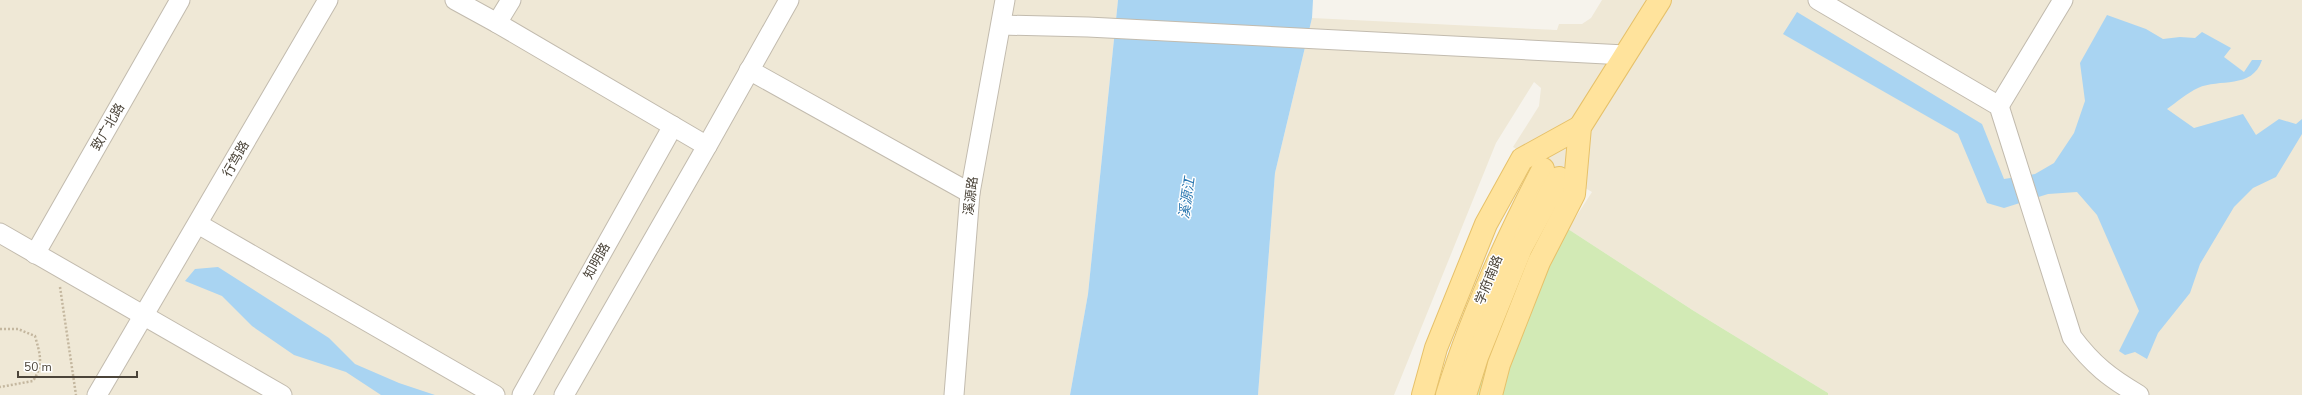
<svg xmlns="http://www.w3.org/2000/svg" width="2302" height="395" viewBox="0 0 2302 395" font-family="'Nunito Sans','Noto Sans SC',sans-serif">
<rect width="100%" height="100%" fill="#f6f3ec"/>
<g fill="#efe8d6">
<polygon points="0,0 1118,0 1088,294 1070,395 0,395"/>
<polygon points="1602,0 2302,0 2302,395 1828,395 1828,393 1694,311 1568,229 1592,192 1513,147 1539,106 1541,88 1534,82 1496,143 1394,395 1258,395 1275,173 1312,18 1557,30 1559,24 1582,24 1591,18"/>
</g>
<polygon fill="#d2eab5" points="1568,229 1694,311 1828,393 1828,395 1474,395 1503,315"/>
<g fill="#a9d4f2">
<polygon points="1118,0 1313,0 1312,18 1275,173 1258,395 1070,395 1088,294"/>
<path d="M1797,12L1982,124L2004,179L2035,174L2054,163L2074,133L2085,101L2080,63L2107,15L2146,29L2163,39L2180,37L2195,38L2202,32L2231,48L2224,57L2244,72L2252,60H2262C2252,90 2219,78 2198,88C2187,93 2177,102 2167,109L2194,128L2243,114L2256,135L2279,119L2296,124L2302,119V134L2276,177L2253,188L2234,207L2200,264L2190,293L2158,333L2147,359L2135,352L2125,355L2119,351L2139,311L2097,215L2077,192L2048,194L2004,208L1987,203L1958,134L1783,34Z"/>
<polygon points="218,267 329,338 355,364 399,383 435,395 381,395 346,372 294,355 252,326 222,296 185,281 195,269"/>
</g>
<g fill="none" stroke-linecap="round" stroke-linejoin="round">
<g stroke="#c2bbae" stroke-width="21">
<g id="minor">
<polyline points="455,0 497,23"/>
<polyline points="511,0 497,23 707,146 789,0"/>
<path d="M1818,0L1999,106L2072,337C2093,365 2110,378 2139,395"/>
<polyline points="1001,25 1088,27 1625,55"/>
<polyline points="749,70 970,193"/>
<polyline points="1999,106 2063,0"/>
<polyline points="198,224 495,395"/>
<polyline points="0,233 282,395"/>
<polyline points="35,254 180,0"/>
<polyline points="97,395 328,0"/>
<polyline points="522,395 673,126"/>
<polyline points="564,395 707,146"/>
<polyline points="954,395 970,193 1005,0"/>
</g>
</g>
<g stroke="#e6c16a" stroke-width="24">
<g id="major">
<polyline points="1423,395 1436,348 1486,224 1522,159 1580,127"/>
<path d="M1447,395C1471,316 1505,242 1543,169"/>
<polyline points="1465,395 1477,357 1521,248 1559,178"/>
<polyline points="1491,395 1499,364 1539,262 1574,194 1580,127 1660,0"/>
</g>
</g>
<g stroke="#c4b79f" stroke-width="2.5" stroke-dasharray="2 2" stroke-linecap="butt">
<polyline points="60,287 76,395"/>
<path d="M0,329H18L35,336C40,354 44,364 33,381L0,387"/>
</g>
<use href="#minor" stroke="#fff" stroke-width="19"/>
<use href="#major" stroke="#ffe39c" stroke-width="22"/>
</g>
<g text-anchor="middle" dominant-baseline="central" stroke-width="3" stroke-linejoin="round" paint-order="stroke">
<g font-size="13" fill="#4b4439" stroke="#fff">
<text transform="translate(108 127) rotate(-60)">致广北路</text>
<text transform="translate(236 159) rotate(-60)">行笃路</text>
<text transform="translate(971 196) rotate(-83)">溪源路</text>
<text transform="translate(597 261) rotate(-61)">知明路</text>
<text transform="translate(1489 280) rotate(-68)">学府南路</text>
</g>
<g font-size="14" font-style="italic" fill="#2e7ab2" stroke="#fff">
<text transform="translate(1187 198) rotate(-82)">溪源江</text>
</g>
</g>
<path d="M18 371v6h119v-6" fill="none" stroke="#4b4439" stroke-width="2"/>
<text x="24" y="371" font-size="12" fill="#4b4439" stroke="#ffffff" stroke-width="3" paint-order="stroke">50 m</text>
</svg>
